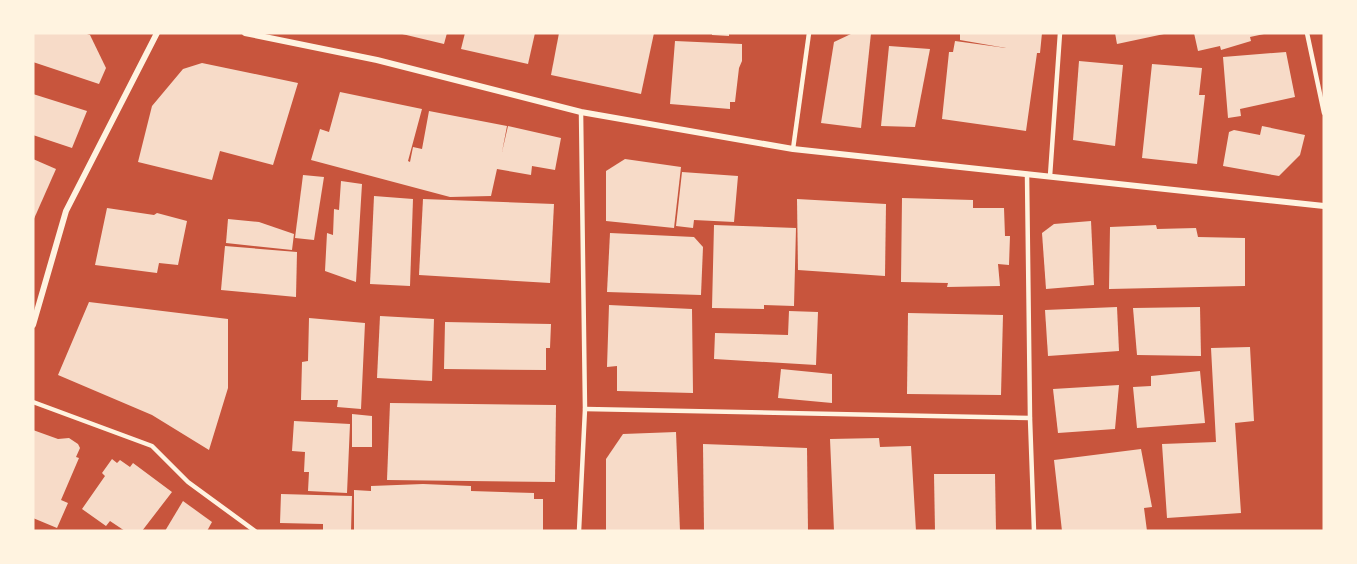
<svg xmlns="http://www.w3.org/2000/svg" width="1357" height="564" viewBox="0 0 1357 564" font-family="Georgia,serif">
<rect width="100%" height="100%" fill="#c8553d"/>
<g fill="#f7dbc8">
<polygon points="33,33 84,33 90,35 106,68 99,84 33,62"/>
<polygon points="398,33 447,33 444,44"/>
<polygon points="465,33 535,33 528,64 461,49"/>
<polygon points="559,33 654,33 641,94 551,75"/>
<polygon points="712,33 729,33 729,36 712,35"/>
<polygon points="853,33 871,33 861,128 821,123 834,42"/>
<polygon points="960,33 1042,33 1040,53 1037,53 1026,131 942,119 949,52 953,52 955,41 1006,48 960,40"/>
<polygon points="1115,33 1164,33 1164,34 1117,44"/>
<polygon points="1194,33 1264,33 1264,34 1250,37 1251,41 1221,50 1220,46 1198,51"/>
<polygon points="675,41 742,44 742,61 739,68 735,102 730,102 730,109 670,104"/>
<polygon points="889,46 930,49 915,127 881,126"/>
<polygon points="1286,52 1295,97 1240,109 1241,116 1228,118 1223,57"/>
<polygon points="1079,61 1123,65 1115,146 1073,140"/>
<polygon points="202,63 298,83 273,165 220,151 212,180 138,162 152,106 183,69"/>
<polygon points="1152,64 1202,68 1199,95 1205,95 1197,164 1142,158"/>
<polygon points="340,92 422,109 408,161 410,162 413,147 422,149 429,111 507,126 502,152 508,126 561,138 555,170 532,166 531,175 497,169 491,196 450,197 311,160 320,129 329,132"/>
<polygon points="33,94 87,111 72,148 33,135"/>
<polygon points="1262,126 1305,135 1300,155 1279,176 1223,166 1229,132 1234,130 1260,135"/>
<polygon points="33,159 56,169 33,221"/>
<polygon points="625,159 681,167 674,228 606,221 606,171"/>
<polygon points="682,172 738,176 734,222 694,220 693,228 676,226"/>
<polygon points="303,175 324,177 314,240 295,238"/>
<polygon points="341,181 362,184 356,282 325,271 327,233 333,235 334,209 339,210"/>
<polygon points="374,196 413,199 410,286 370,284"/>
<polygon points="902,198 973,200 973,208 1004,208 1005,236 1010,236 1009,265 998,264 1000,286 947,287 948,283 901,282"/>
<polygon points="423,199 554,204 550,283 419,275"/>
<polygon points="797,199 886,204 885,276 798,270"/>
<polygon points="107,208 154,215 157,213 187,221 178,265 159,263 157,273 95,265"/>
<polygon points="228,219 259,222 294,234 292,250 226,243"/>
<polygon points="1091,221 1094,285 1046,289 1042,233 1054,224"/>
<polygon points="714,225 796,228 794,306 764,305 764,309 712,308"/>
<polygon points="1156,225 1157,229 1196,228 1198,237 1245,238 1245,286 1109,289 1110,227"/>
<polygon points="610,233 694,237 703,247 701,295 607,292"/>
<polygon points="225,246 297,252 296,297 221,290"/>
<polygon points="89,302 228,319 228,388 209,450 152,415 58,375"/>
<polygon points="609,305 692,309 693,393 617,391 617,366 607,367"/>
<polygon points="1117,307 1119,351 1048,356 1045,310"/>
<polygon points="1200,307 1201,356 1137,355 1133,308"/>
<polygon points="789,311 818,312 816,365 714,359 715,333 788,335"/>
<polygon points="908,313 1003,315 1001,395 907,394"/>
<polygon points="380,316 434,319 432,381 377,378"/>
<polygon points="309,318 365,323 361,409 337,407 338,400 301,400 302,362 308,361"/>
<polygon points="445,322 551,324 550,348 546,348 546,370 444,369"/>
<polygon points="1250,347 1254,421 1235,423 1241,513 1167,518 1162,444 1216,442 1211,348"/>
<polygon points="781,369 832,374 832,403 778,398"/>
<polygon points="1200,371 1205,423 1137,428 1133,387 1151,386 1151,376"/>
<polygon points="1119,385 1115,429 1058,433 1053,389"/>
<polygon points="390,403 556,405 555,482 387,480"/>
<polygon points="352,414 372,416 372,447 352,447"/>
<polygon points="294,421 350,424 347,493 308,491 309,472 304,472 305,452 292,451"/>
<polygon points="33,430 58,439 69,438 78,444 80,448 76,457 79,458 61,500 68,503 57,528 33,518"/>
<polygon points="676,432 680,531 606,531 606,459 623,434"/>
<polygon points="879,438 880,447 911,446 916,531 834,531 830,439"/>
<polygon points="703,444 807,448 808,531 704,531"/>
<polygon points="1141,449 1152,507 1144,508 1147,531 1062,531 1054,460"/>
<polygon points="112,459 117,463 120,460 130,467 133,463 172,492 142,531 125,531 110,521 106,526 82,509 105,476 102,473"/>
<polygon points="934,474 995,474 996,531 935,531"/>
<polygon points="423,484 471,486 471,491 534,493 534,499 543,499 543,531 354,531 354,490 371,491 371,486"/>
<polygon points="281,494 352,496 351,531 323,531 323,524 280,523"/>
<polygon points="183,501 212,522 207,531 165,531"/>
</g>
<g fill="none" stroke-linecap="round" stroke-linejoin="round">
<g stroke="#fff3e0" stroke-width="4.5">
<polyline points="1307,33 1324,113"/>
<polyline points="793,149 809,33"/>
<polyline points="1027,174 1030,418 1034,531"/>
<polyline points="1050,176 1060,33"/>
<polyline points="33,402 152,446 188,482 255,531"/>
<polyline points="585,409 1030,418"/>
<polyline points="579,531 585,409 581,112"/>
</g>
<g stroke="#fff3e0" stroke-width="6">
<polyline points="245,33 377,60 581,112 793,149 1324,206"/>
<polyline points="33,325 66,211 157,33"/>
</g>
</g>
<rect width="1357" height="564" fill="none" stroke="#fff3e0" stroke-width="69"/>
</svg>
